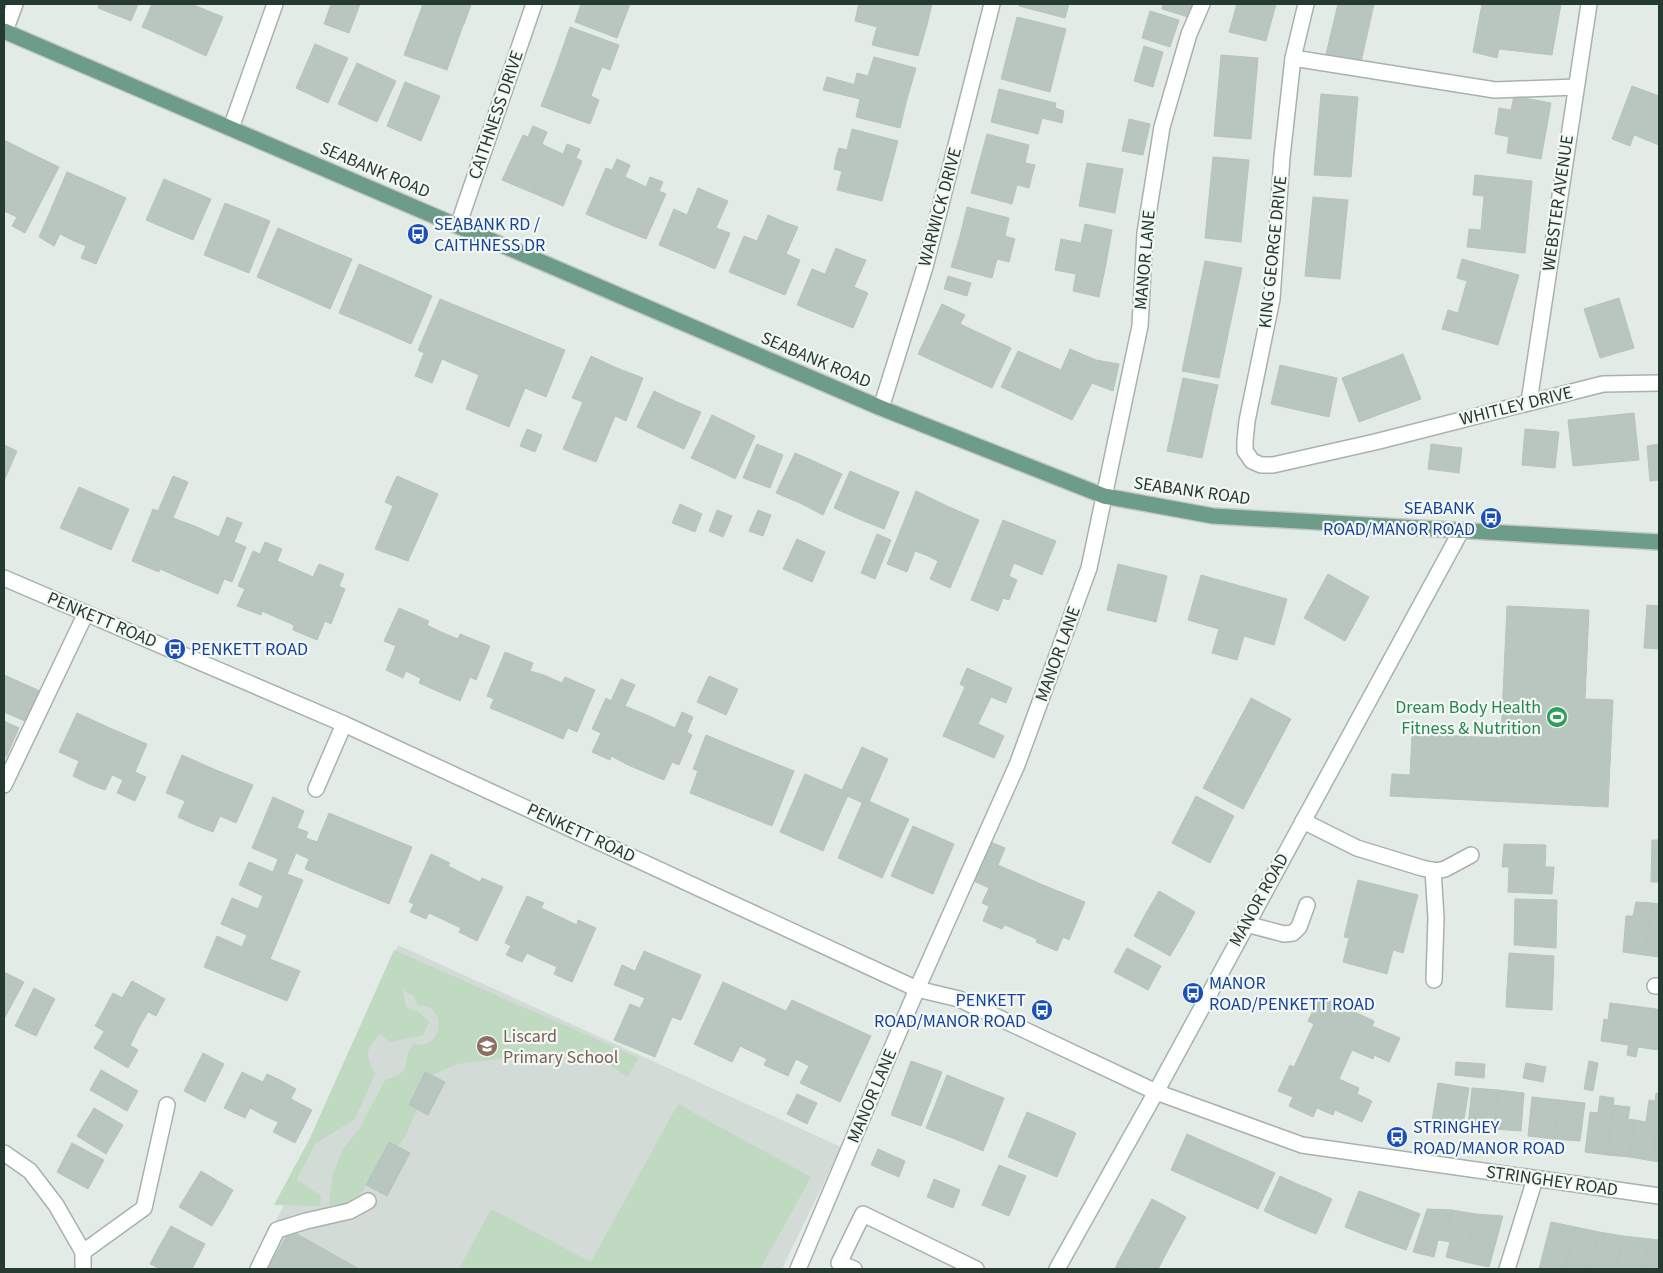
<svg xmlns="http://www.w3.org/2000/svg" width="1663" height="1273" viewBox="0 0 1663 1273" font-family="'Source Sans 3',sans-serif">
<rect width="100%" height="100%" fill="#e3ebe6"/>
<polygon fill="#d2dbd5" points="398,945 841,1147 782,1269 250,1269 299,1177"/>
<g fill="#bfdac1">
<path d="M394,950L639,1058L627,1077L611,1066L556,1053L525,1062L511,1057L457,1064L432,1075L445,1082L428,1115L417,1110C410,1122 408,1137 397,1147L388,1142L357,1202L329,1205L333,1174L343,1149L360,1128L385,1080C417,1071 399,1061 414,1043C417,1044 419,1045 422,1045C439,1043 445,1017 430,1008C427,1006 422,1006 418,1005L414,996L403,990L406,1007L420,1013L429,1022L423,1035L390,1042L380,1034C365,1051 365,1054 375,1074L355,1119L315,1144L297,1180L321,1196L320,1206L274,1205L310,1138Z"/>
<polygon points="678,1104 811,1177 760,1269 459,1269 491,1209 591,1262"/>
</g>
<g fill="#b9c6bf" stroke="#b7c4bc">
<polygon points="99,4 138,4 131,21 98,8"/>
<polygon points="152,4 191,4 174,41 142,27"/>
<polygon points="191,4 223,17 206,56 174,41"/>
<polygon points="331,4 360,4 349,33 324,24"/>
<polygon points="423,4 471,4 461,31 419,15"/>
<polygon points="423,4 471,4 464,24 422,8"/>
<polygon points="581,4 630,4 617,38 575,22"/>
<polygon points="859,4 878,4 886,6 887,4 932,4 927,25 858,7"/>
<polygon points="1020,4 1069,4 1065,18 1019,6"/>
<polygon points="1163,4 1192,4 1188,17 1162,9"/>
<polygon points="1237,4 1276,4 1266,41 1229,32"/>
<polygon points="1338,4 1374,4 1361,62 1326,54"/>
<polygon points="1482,4 1561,4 1552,55 1499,49 1497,58 1473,52"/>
<polygon points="858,7 927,25 918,56 872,45 877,27 855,21"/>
<polygon points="1150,11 1179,20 1170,47 1142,38"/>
<polygon points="419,15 461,31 447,70 404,55"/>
<polygon points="1017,17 1066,29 1058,60 1009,48"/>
<polygon points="570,27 619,45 610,70 602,67 596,82 556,67"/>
<polygon points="315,44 348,58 328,103 296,88"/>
<polygon points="1144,46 1163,52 1153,87 1134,81"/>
<polygon points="1009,48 1058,60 1050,92 1001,79"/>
<polygon points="1221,55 1258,58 1251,139 1214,136"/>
<polygon points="874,57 916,68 907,99 854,85 857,73 868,76"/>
<polygon points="357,63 396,81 377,122 338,104"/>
<polygon points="556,67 596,82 591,96 599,100 590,124 541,106"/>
<polygon points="827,77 907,99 900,128 856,117 860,99 823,90"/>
<polygon points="405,82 440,96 421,141 387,126"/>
<polygon points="1632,86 1659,96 1659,145 1634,135 1630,146 1612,139"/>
<polygon points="999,89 1056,103 1055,108 1064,111 1062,123 1042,118 1038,134 991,122"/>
<polygon points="1321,94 1358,97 1351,177 1314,175"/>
<polygon points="1514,96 1551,103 1541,159 1507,153 1509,137 1495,134 1499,108 1511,110"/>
<polygon points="1129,119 1150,124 1143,155 1122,151"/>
<polygon points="533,126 547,132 542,144 552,149 533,193 502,180 523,135 528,137"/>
<polygon points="852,129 898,141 890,171 836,158 839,148 847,150"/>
<polygon points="987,134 1029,145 1025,163 1035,165 1032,176 979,163"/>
<polygon points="4,140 28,152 4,211"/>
<polygon points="567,144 580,149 576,158 582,161 563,206 533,193 552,149 563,154"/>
<polygon points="28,152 59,167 25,233 12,226 17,217 4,211"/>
<polygon points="1213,157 1249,160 1241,242 1205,238"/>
<polygon points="836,158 890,171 882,201 837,190 842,171 834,169"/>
<polygon points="617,159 630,165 625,177 636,182 616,227 586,214 606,168 612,170"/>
<polygon points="979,163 1032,176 1029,188 1017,185 1012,204 971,193"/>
<polygon points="1087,163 1123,169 1115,213 1079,206"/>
<polygon points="67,172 97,185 72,240 60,234 54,246 39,237"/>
<polygon points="1475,175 1532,181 1525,253 1467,247 1469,229 1481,230 1484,196 1473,195"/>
<polygon points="650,177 663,182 659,191 666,194 646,239 616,227 636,182 646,187"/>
<polygon points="164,179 211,199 193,240 146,220"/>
<polygon points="97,185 126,198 96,264 81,258 86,246 72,240"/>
<polygon points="698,188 714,195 688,257 659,245 674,209 687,215"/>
<polygon points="714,195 728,201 716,228 730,233 715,269 688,257"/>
<polygon points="1313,197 1348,200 1340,279 1305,276"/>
<polygon points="225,203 270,221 249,273 204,255"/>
<polygon points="967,207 1009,218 1005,236 1015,239 1012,250 960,236"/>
<polygon points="768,215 784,222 758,284 729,272 744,236 757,241"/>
<polygon points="784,222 798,227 786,254 800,260 785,295 758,284"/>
<polygon points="1085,224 1112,230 1106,264 1058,254 1061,239 1081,243"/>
<polygon points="278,228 315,244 294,293 257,277"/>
<polygon points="960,236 1012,250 1009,262 997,259 992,278 951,267"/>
<polygon points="315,244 352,259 330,309 294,293"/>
<polygon points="836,248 852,255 826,317 797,305 812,269 825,274"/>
<polygon points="1058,254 1106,264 1099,297 1073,291 1076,274 1055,270"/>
<polygon points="852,255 866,260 854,287 868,293 853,328 826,317"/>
<polygon points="1462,259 1519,275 1498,345 1442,329 1448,310 1458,313 1467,281 1457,278"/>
<polygon points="1205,261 1242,268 1219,378 1182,371"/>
<polygon points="359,264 396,280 375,328 339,313"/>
<polygon points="948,276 971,283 967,296 944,289"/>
<polygon points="396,280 432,296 411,344 375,328"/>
<polygon points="1619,298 1634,348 1600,358 1584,309"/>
<polygon points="440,299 565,350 546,397 525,388 509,427 466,409 479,375 442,359 432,383 415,376 424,353 418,350"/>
<polygon points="942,304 965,315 960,324 1011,348 992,388 918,354"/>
<polygon points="1070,349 1096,360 1119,364 1113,391 1092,383 1072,420 1001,387 1018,351 1061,370"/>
<polygon points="1403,354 1421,399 1359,422 1342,378"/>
<polygon points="591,356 617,368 580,456 563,449 583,402 572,398"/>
<polygon points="1280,365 1337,378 1329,417 1271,404"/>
<polygon points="617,368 643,378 626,421 615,416 596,462 580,456"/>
<polygon points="1183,378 1218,385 1202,458 1167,451"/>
<polygon points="654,391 677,402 660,438 637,427"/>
<polygon points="677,402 701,412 684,449 660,438"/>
<polygon points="1634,413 1639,460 1573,466 1568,420"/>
<polygon points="712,415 733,425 713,468 691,458"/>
<polygon points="733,425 755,436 735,479 713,468"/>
<polygon points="527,429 542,435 535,452 520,446"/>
<polygon points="1525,429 1559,432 1555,468 1522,465"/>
<polygon points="757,444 783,455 770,488 743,478"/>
<polygon points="1431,444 1462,448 1459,473 1428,469"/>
<polygon points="1659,444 1659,480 1650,481 1647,446"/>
<polygon points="4,445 17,451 4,481"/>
<polygon points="795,453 818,463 800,503 776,493"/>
<polygon points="818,463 842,474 823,515 800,503"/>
<polygon points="850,471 875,482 859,519 834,508"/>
<polygon points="173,476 188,482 173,518 197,527 176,576 160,569 159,572 132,561 153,509 158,511"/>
<polygon points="397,476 438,494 408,561 375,549 393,506 385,502"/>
<polygon points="875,482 899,492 884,529 859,519"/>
<polygon points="79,487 104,498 86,539 60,528"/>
<polygon points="916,491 947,506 926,555 915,551 907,572 887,564"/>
<polygon points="104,498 129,509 111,550 86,539"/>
<polygon points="680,504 702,514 695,532 672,523"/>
<polygon points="947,506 979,520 950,588 930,579 938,561 926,555"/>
<polygon points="717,510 732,516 723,537 709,531"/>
<polygon points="758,510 771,515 763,536 749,531"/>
<polygon points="227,517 242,523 234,542 246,547 232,582 224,579 218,594 176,576 197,527 219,537"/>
<polygon points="1003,520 1056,541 1042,575 1014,563 1009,576 1017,580 1009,600 1003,598 998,611 971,600"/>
<polygon points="877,534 891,540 875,579 861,573"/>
<polygon points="797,539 825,552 812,582 783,569"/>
<polygon points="265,542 282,549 277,561 300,571 280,619 262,611 261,615 237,606 245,589 238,586 253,551 260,554"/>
<polygon points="319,564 344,574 339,586 345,589 331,624 325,621 317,640 293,630 294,625 280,619 300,571 313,577"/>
<polygon points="1118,564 1167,576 1156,622 1107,610"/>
<polygon points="1328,574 1369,597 1345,641 1304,618"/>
<polygon points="1201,575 1287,599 1274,645 1244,636 1237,660 1212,653 1219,629 1188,620"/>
<polygon points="1647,605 1659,606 1659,649 1644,648"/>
<polygon points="1507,606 1589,610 1585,699 1613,700 1608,807 1390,796 1392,774 1410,775 1412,734 1501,738"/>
<polygon points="399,608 429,621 427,625 441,632 422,679 406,671 403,678 386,670 396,646 384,641"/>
<polygon points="441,632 458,639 460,634 490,646 476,680 470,677 460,701 419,683"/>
<polygon points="505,652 533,663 530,671 544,675 524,722 490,708 494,699 487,696"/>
<polygon points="967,668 1012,688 1006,703 991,697 978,724 1004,736 994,758 943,736 965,687 960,684"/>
<polygon points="4,675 40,691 27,722 4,712"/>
<polygon points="544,675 562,683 565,677 595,690 577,732 568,728 563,739 524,722"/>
<polygon points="709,676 738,689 726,715 697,702"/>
<polygon points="621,679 635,685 625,706 649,716 628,765 611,756 610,760 592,752 601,733 592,729 606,698 611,701"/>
<polygon points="1251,698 1291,719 1267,764 1227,743"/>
<polygon points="682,712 693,717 687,732 692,735 679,765 672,762 664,780 628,765 649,716 675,728"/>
<polygon points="77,713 112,729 89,784 73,776 79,761 59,752"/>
<polygon points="4,721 19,728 6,757 4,756"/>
<polygon points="112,729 147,744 135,772 146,777 135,801 117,793 123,780 112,775 105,790 89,784"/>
<polygon points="706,735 752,754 730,809 690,793 698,771 693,769"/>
<polygon points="1227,743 1267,764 1243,809 1203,788"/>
<polygon points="862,747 888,759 869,802 864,799 863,803 847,796 849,793 842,790"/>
<polygon points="752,754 794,771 772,826 730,809"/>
<polygon points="182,755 216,770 193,824 178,817 185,801 166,793"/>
<polygon points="216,770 253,785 236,823 220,816 213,832 193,824"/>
<polygon points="805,774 849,793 823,851 780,832"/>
<polygon points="1196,796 1234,816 1210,863 1172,843"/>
<polygon points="273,797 304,811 297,828 308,832 306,838 317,842 329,813 412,847 389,904 305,869 309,859 296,853 287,874 303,880 270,959 300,971 287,1001 204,967 217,936 242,947 247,935 221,924 232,898 258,909 263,896 239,885 249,862 273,872 278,859 252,848"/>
<polygon points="864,799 909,819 882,878 838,858"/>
<polygon points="913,826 954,844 933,894 891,876"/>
<polygon points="1652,840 1659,840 1659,882 1651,882"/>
<polygon points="991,842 1005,848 998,865 1043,885 1023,933 1005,925 1002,929 983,921 989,906 982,903 989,888 974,881"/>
<polygon points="1504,844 1546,845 1545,867 1554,867 1552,894 1508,892 1509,867 1502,867"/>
<polygon points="431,854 450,863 448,866 468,876 446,921 429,913 426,919 410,912 414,904 409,902"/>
<polygon points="468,876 480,882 482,878 503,887 477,941 459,932 461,928 446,921"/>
<polygon points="1358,880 1418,895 1403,953 1393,950 1387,974 1343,962 1349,938 1344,937"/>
<polygon points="1043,885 1085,902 1069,940 1063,937 1057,951 1036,942 1037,939 1023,933"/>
<polygon points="1159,891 1195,912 1183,934 1146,913"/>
<polygon points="527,896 544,903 541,908 556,915 537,958 527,953 522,962 506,955 511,946 505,943"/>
<polygon points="1515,899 1557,900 1556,948 1514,945"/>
<polygon points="1636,902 1653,903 1644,955 1623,952 1626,916 1633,916"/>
<polygon points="1653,903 1659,904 1659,957 1644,955"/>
<polygon points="1146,913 1183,934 1170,956 1134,936"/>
<polygon points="556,915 577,925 578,920 596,928 572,982 554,974 557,967 537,958"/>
<polygon points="1127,948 1161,966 1148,990 1114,972"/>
<polygon points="644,951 701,975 681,1020 672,1017 655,1057 614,1040 630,1004 640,1008 645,998 614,985 622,965 635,971"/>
<polygon points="1509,953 1554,956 1552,1010 1506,1007"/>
<polygon points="4,972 24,982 4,1019"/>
<polygon points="132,981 165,999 156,1016 122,998"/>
<polygon points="723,982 786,1011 792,1000 871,1036 840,1102 800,1083 809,1066 796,1059 788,1076 764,1065 767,1059 740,1046 732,1062 694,1044"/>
<polygon points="34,988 55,999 36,1036 15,1026"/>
<polygon points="113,993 148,1012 138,1029 104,1010"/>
<polygon points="1320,996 1374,1021 1372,1026 1400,1038 1389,1062 1374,1055 1373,1059 1352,1050 1339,1079 1359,1088 1357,1094 1372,1101 1362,1122 1335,1110 1333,1115 1317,1108 1313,1117 1289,1106 1293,1097 1278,1091 1290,1065 1294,1067 1314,1024 1308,1021"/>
<polygon points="1610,1003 1634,1006 1628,1045 1601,1041 1604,1019 1608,1020"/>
<polygon points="1634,1006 1656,1009 1651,1049 1638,1047 1636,1057 1627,1055"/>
<polygon points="1656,1009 1659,1010 1659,1050 1651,1049"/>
<polygon points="104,1010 138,1029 130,1046 95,1026"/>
<polygon points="105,1030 138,1050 128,1068 94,1048"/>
<polygon points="203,1053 224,1064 205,1102 184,1091"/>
<polygon points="911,1061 942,1072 921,1126 891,1115"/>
<polygon points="1589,1061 1598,1063 1593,1091 1584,1089"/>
<polygon points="1456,1062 1485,1064 1484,1078 1455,1075"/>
<polygon points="1526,1063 1546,1067 1543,1082 1523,1078"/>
<polygon points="101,1070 138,1091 127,1111 90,1090"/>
<polygon points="242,1072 263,1082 245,1118 224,1108"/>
<polygon points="425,1072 445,1082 428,1115 409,1105"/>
<polygon points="267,1074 282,1081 265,1116 250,1108"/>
<polygon points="947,1075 976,1087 955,1139 926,1128"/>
<polygon points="282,1081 296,1089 278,1122 265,1116"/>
<polygon points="1438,1083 1469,1088 1463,1126 1432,1121"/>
<polygon points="976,1087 1004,1098 983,1151 955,1139"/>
<polygon points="1472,1088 1498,1090 1494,1129 1468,1126"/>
<polygon points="1498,1090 1524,1093 1521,1131 1494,1129"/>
<polygon points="1656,1093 1659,1094 1659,1111 1653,1161 1630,1157 1635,1120 1646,1122 1649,1100 1655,1101"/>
<polygon points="797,1094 817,1103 807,1124 787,1114"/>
<polygon points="1600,1096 1614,1098 1607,1155 1585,1152 1590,1112 1598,1113"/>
<polygon points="1532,1097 1559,1100 1554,1139 1528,1136"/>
<polygon points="291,1099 312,1110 295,1143 273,1132"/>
<polygon points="1559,1100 1585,1103 1580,1141 1554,1139"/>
<polygon points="1613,1105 1630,1107 1628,1119 1635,1120 1630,1157 1607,1155"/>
<polygon points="94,1108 123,1125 106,1154 77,1136"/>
<polygon points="1027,1112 1076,1133 1057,1177 1008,1157"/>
<polygon points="1658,1123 1659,1123 1659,1162 1653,1161"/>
<polygon points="1187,1134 1216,1147 1200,1183 1171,1170"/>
<polygon points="389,1142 410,1153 387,1196 366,1185"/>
<polygon points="72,1143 104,1160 88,1189 57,1172"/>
<polygon points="1216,1147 1246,1160 1229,1196 1200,1183"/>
<polygon points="878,1149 905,1161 899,1177 871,1165"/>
<polygon points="1246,1160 1275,1173 1258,1209 1229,1196"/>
<polygon points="999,1165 1026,1176 1009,1216 982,1205"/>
<polygon points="201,1171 233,1190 223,1208 190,1189"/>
<polygon points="1280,1176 1297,1184 1281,1219 1264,1211"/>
<polygon points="934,1179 960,1190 953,1208 927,1197"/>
<polygon points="1297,1184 1315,1191 1299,1227 1281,1219"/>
<polygon points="190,1189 223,1208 212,1226 179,1207"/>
<polygon points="1315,1191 1332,1199 1316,1234 1299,1227"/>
<polygon points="1359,1191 1379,1198 1365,1235 1345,1227"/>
<polygon points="1379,1198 1400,1206 1386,1243 1365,1235"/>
<polygon points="1152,1199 1186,1217 1169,1248 1135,1230"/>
<polygon points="1400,1206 1420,1214 1406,1250 1386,1243"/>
<polygon points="1427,1209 1452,1210 1445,1241 1438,1240 1434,1257 1413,1252"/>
<polygon points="1452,1210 1476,1214 1465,1262 1446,1257 1450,1242 1445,1241"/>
<polygon points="1476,1214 1503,1216 1489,1267 1465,1262"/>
<polygon points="1551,1222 1575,1227 1565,1269 1539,1269"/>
<polygon points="171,1226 205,1244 195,1263 160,1245"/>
<polygon points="1575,1227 1599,1232 1590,1269 1565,1269"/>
<polygon points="290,1230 359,1269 268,1269"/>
<polygon points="1135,1230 1169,1248 1158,1269 1132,1269 1118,1262"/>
<polygon points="1599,1232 1623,1236 1616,1269 1590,1269"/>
<polygon points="1623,1236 1650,1239 1643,1269 1616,1269"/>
<polygon points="1650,1239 1659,1240 1659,1269 1643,1269"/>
<polygon points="160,1245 195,1263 192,1269 161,1269 150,1264"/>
<polygon points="1118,1262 1132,1269 1115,1269"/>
</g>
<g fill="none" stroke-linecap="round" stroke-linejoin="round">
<g stroke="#a6b3ac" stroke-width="18">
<g id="service">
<polyline points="4,785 86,613"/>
<polyline points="316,789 344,724"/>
<polyline points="1303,821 1357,848 1422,868 1436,871 1445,869 1471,855"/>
<polyline points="1433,870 1436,918 1434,980"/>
<polyline points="1246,924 1284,934 1293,933 1299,927 1307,905"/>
<polyline points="258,1269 277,1230 306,1221 350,1211 368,1201"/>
<polyline points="854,1269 839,1263 863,1214 976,1269"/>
</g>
</g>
<g stroke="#a6b3ac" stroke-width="18">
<g id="minor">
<polyline points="1306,4 1293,58 1282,157 1272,299 1247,421 1245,441 1245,451 1252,461 1261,465 1273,465 1375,442 1603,384 1659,383"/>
<polyline points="5,31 15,4"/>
<polyline points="1293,58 1495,90 1576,87"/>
<polyline points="231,128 275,4"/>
<polyline points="458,226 534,4"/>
<polyline points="1529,402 1589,4"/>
<polyline points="881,408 925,267 992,4"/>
<polyline points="4,578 344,724 917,989 959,999 1156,1092 1302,1145 1659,1196"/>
<polyline points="1655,986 1659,986"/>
<polyline points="4,1153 30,1171 56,1205 83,1252 144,1208 167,1105"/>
<polyline points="83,1269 83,1252"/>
<polyline points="798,1269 917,989 1017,765 1089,568 1140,326 1145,233 1162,127 1189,34 1202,4"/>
<polyline points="1507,1269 1535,1179"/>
</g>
</g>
<g stroke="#a3b6ac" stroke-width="18">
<polyline id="secondary" points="1057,1269 1156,1092 1461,531"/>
</g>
<g stroke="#c2c8c5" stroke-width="18">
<polyline id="primary" points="4,31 881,408 1104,496 1213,516 1659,542"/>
</g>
<use href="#service" stroke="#fff" stroke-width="15"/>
<use href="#minor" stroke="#fff" stroke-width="15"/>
<use href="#secondary" stroke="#fff" stroke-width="15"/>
<use href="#primary" stroke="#6d9c88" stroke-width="15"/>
</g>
<defs>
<g id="bus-disc" transform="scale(1.125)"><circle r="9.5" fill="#1a4fb4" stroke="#f4f8f5"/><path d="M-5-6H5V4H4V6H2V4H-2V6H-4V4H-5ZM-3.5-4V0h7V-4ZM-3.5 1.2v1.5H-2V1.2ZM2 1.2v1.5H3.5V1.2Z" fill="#fff"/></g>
<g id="stadium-disc" transform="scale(1.125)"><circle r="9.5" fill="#2e9e5b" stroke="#f4f8f5"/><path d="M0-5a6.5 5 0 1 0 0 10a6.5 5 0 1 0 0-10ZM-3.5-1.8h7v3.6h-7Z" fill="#fff"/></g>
<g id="school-disc" transform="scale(1.125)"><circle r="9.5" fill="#8d6e63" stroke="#f4f8f5"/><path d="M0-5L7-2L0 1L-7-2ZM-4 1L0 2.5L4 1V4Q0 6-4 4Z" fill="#fff"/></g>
</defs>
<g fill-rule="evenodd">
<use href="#bus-disc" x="418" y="234"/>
<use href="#bus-disc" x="1491" y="518"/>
<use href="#bus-disc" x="175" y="649"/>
<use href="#stadium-disc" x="1557" y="717"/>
<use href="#bus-disc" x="1193" y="993"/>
<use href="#bus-disc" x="1042" y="1010"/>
<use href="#school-disc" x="487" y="1046"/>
<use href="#bus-disc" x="1397" y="1137"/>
</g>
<g text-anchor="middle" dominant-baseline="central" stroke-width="4.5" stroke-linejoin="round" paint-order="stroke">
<g font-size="18" fill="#253b31" stroke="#f4f8f5">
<text transform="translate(496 115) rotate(-71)">CAITHNESS DRIVE</text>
<text transform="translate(375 170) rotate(23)">SEABANK ROAD</text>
<text transform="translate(1558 203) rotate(-82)">WEBSTER AVENUE</text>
<text transform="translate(940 207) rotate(-75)">WARWICK DRIVE</text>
<text transform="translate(1273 252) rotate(-84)">KING GEORGE DRIVE</text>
<text transform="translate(1145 260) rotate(-85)">MANOR LANE</text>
<text transform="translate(816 360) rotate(23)">SEABANK ROAD</text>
<text transform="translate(1516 406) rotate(-14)">WHITLEY DRIVE</text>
<text transform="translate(1192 491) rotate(8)">SEABANK ROAD</text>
<text transform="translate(102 620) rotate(23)">PENKETT ROAD</text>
<text transform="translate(1058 654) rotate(-70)">MANOR LANE</text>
<text transform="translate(581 833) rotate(25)">PENKETT ROAD</text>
<text transform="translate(1259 900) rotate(-61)">MANOR ROAD</text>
<text transform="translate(872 1096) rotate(-67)">MANOR LANE</text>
<text transform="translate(1552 1181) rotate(8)">STRINGHEY ROAD</text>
</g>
<g font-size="18" fill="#164399" stroke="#f4f8f5" text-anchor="start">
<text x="434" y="224">SEABANK RD /<tspan x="434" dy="21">CAITHNESS DR</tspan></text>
<text x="1475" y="508" text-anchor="end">SEABANK<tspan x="1475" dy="21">ROAD/MANOR ROAD</tspan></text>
<text x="191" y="649">PENKETT ROAD</text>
<text x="1209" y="983">MANOR<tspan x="1209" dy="21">ROAD/PENKETT ROAD</tspan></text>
<text x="1026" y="1000" text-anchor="end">PENKETT<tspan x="1026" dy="21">ROAD/MANOR ROAD</tspan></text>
<text x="1413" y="1127">STRINGHEY<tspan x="1413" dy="21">ROAD/MANOR ROAD</tspan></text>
</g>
<g font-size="18" fill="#27864d" stroke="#f4f8f5" text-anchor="end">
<text x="1541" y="707">Dream Body Health<tspan x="1541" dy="21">Fitness &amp; Nutrition</tspan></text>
</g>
<g font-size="18" fill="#785e54" stroke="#f4f8f5" text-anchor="start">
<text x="503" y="1036">Liscard<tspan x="503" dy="21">Primary School</tspan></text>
</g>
</g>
<rect width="1663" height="1273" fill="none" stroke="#253b31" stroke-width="10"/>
</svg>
